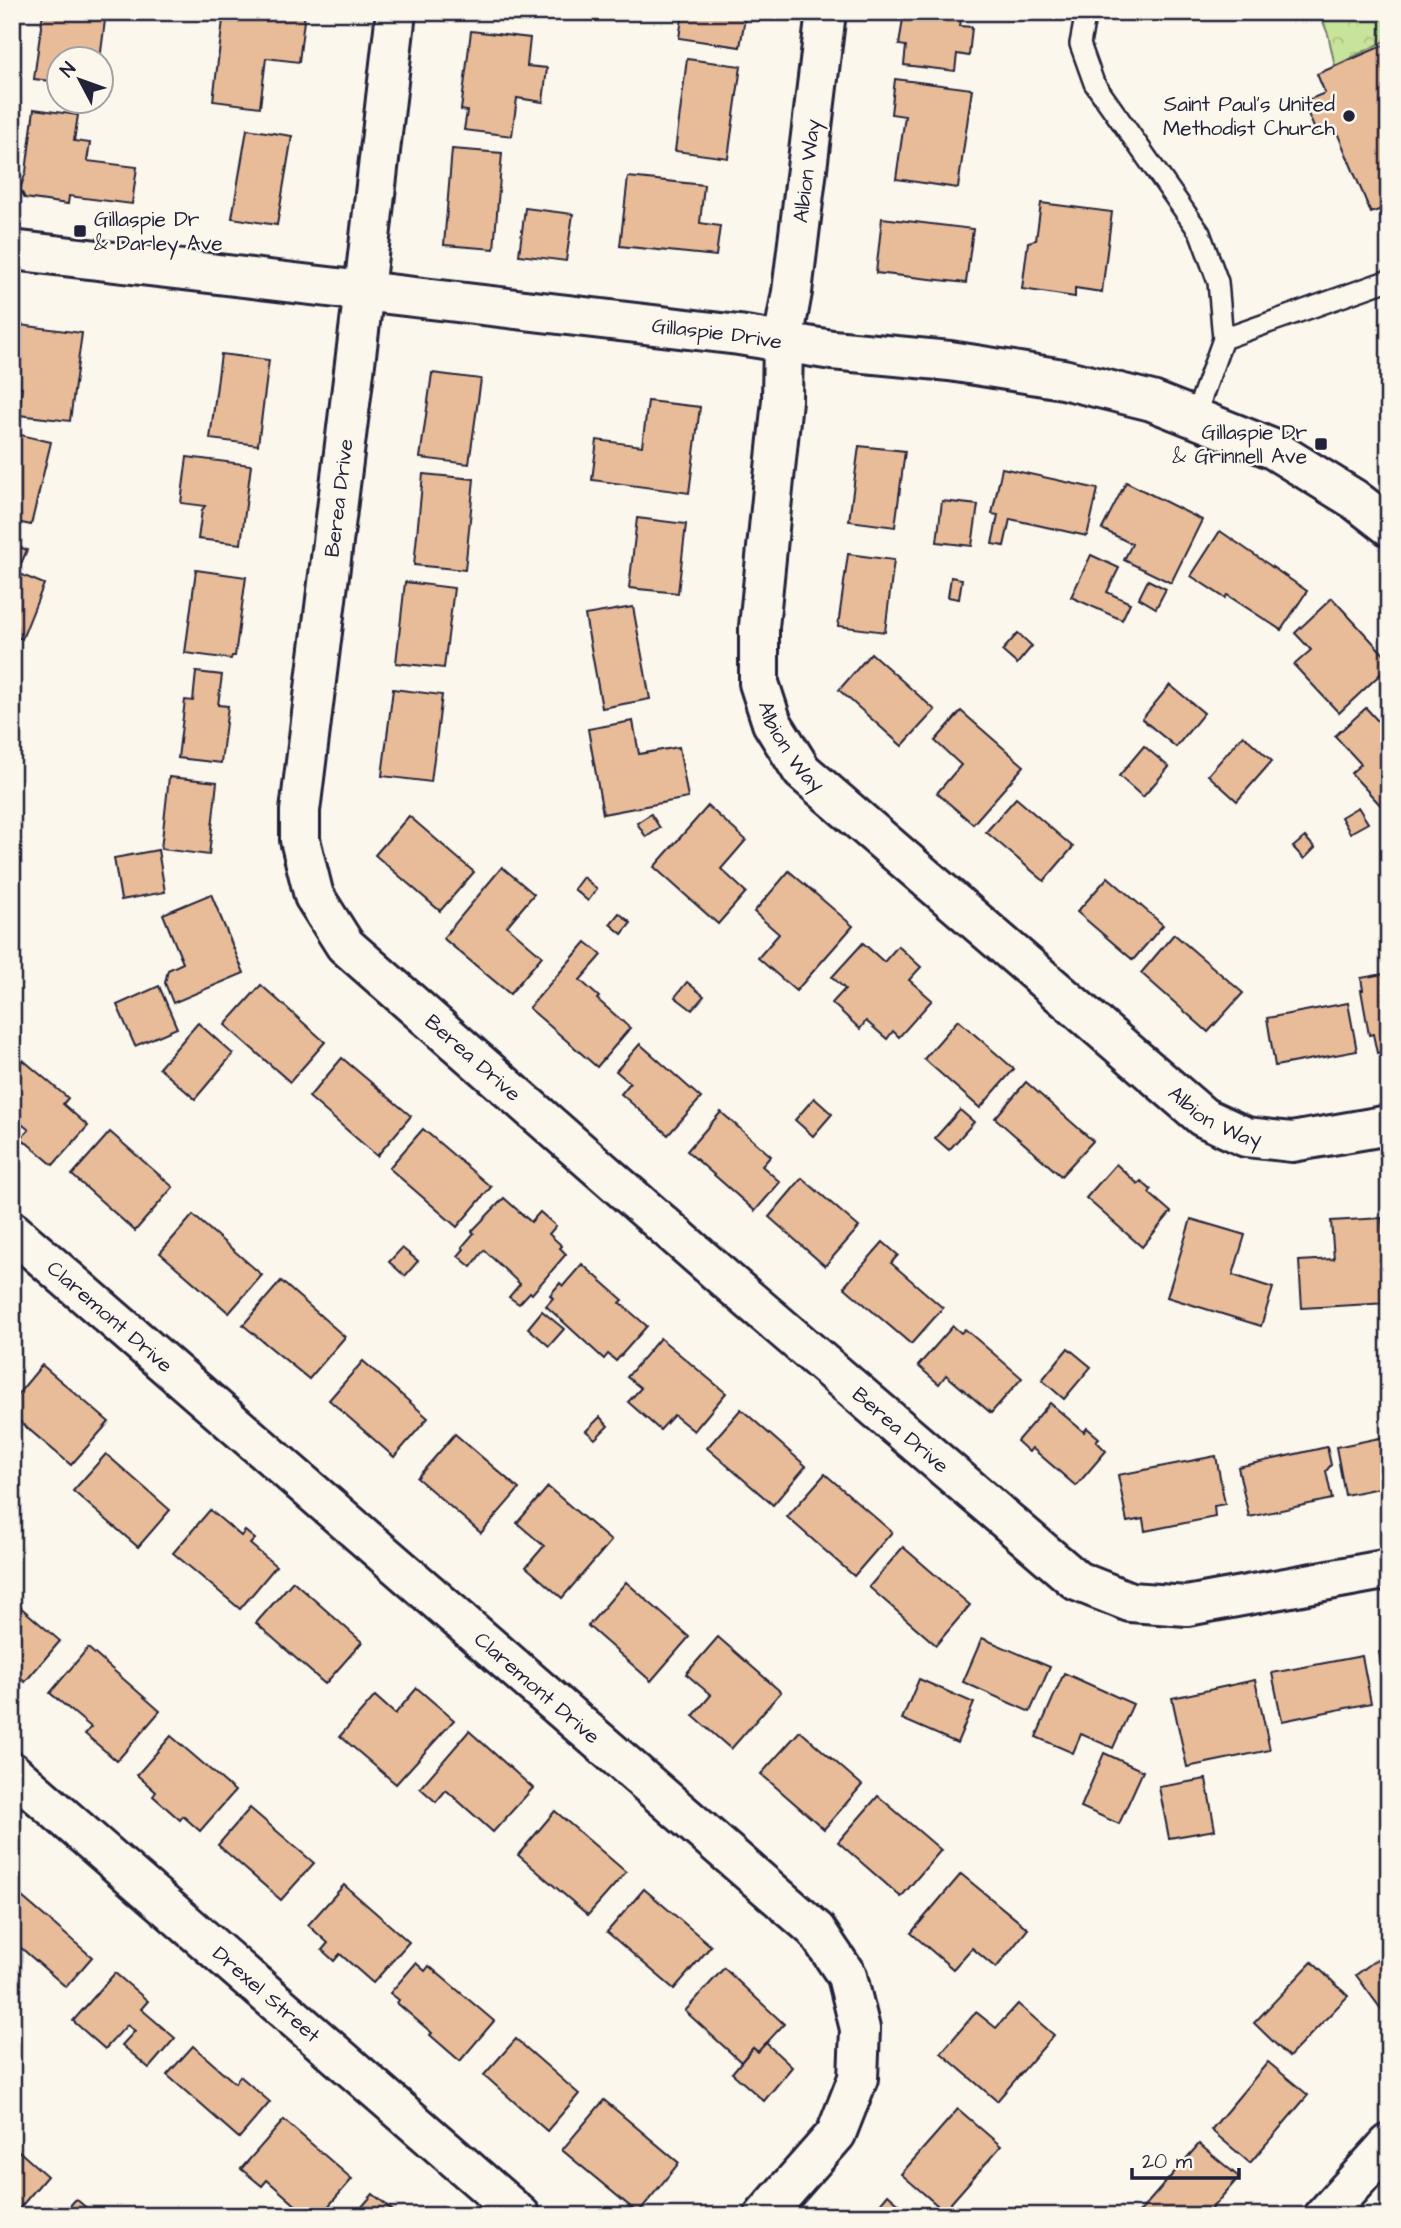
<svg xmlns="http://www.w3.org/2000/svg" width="1401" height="2228" viewBox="0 0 1401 2228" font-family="'Architects Daughter',sans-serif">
<defs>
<pattern id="park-crowns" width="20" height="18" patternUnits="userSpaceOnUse" patternTransform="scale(1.75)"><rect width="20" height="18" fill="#c8e39a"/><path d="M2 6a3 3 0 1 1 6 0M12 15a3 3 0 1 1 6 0" fill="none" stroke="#acc286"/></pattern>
</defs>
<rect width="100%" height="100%" fill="#fbf7ec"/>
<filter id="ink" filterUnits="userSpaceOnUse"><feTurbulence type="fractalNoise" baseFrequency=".0143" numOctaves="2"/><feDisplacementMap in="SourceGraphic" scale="14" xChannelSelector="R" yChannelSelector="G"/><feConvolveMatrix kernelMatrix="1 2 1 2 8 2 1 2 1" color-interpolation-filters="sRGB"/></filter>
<g filter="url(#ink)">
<polygon fill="url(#park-crowns)" stroke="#75826a" stroke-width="2" points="1319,12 1389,12 1389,39 1335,66 1328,34"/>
<g fill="#e8bc98" stroke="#22223b" stroke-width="2">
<polygon points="43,12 106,12 100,60 60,60 60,82 34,79"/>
<polygon points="224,12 305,12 299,62 266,58 260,107 213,101"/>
<polygon points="476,12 561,12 560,21"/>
<polygon points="683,12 746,12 740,47 679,38"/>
<polygon points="904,12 962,12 960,26 972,27 969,56 957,54 955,71 904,65 906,46 899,45"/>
<polygon points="471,31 530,38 527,66 547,68 543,102 517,98 512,136 464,130 467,111 461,110"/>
<polygon points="1389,43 1389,206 1371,213 1336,130 1318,137 1303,102 1325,93 1317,74"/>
<polygon points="687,59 741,66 728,158 675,151"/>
<polygon points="895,79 972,89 958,188 896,179 905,116 891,114"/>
<polygon points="34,109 78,115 74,141 90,143 87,161 137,167 132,204 69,196 68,204 25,198 20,189 26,172"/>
<polygon points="247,129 292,136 277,225 232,218"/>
<polygon points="452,149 502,153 494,249 444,245"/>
<polygon points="628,177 704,185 700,223 720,226 716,256 620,246"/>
<polygon points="1041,203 1112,212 1102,292 1075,288 1075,297 1022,289 1028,242 1036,240"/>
<polygon points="525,208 573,214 566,261 519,255"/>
<polygon points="882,218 973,229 966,283 876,273"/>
<polygon points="12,324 82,333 70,421 19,415 22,387 12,386"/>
<polygon points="221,354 269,360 258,445 210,439"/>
<polygon points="432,373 481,379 469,464 420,458"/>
<polygon points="648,401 700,407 689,493 592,480 597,440 642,446"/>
<polygon points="12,433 51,442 31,525 12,521"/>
<polygon points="859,446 905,451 895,527 849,521"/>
<polygon points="187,457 251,465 241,544 198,539 202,510 205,506 181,503"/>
<polygon points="1002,468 1098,489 1087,536 1010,519 1004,546 992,544 998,515 992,514"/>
<polygon points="423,474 474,479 465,570 414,565"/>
<polygon points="1126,482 1202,520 1171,583 1124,560 1132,544 1102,529"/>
<polygon points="942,501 978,505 972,546 937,542"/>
<polygon points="637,518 686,524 678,593 629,588"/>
<polygon points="1220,531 1307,591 1281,630 1227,595 1225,598 1191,576"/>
<polygon points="12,544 27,550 17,573 44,584 22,639 12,635"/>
<polygon points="848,554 894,560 885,632 838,626"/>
<polygon points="1091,555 1119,568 1107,592 1130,603 1122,620 1071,597"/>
<polygon points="196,570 246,577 235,656 232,656 231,659 185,653"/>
<polygon points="951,577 962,579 959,599 948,597"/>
<polygon points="1148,580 1166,589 1156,608 1139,598"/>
<polygon points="405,582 454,588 444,668 396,663"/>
<polygon points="1332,598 1389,660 1389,666 1339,713 1294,665 1311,650 1295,633"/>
<polygon points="633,607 650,699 602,708 585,615"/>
<polygon points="1018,633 1032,646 1017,664 1002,651"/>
<polygon points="871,653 935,710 902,746 839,690"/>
<polygon points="196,672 222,675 218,705 228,706 221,763 178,758 185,700 193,701"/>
<polygon points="1170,685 1204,713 1176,747 1142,719"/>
<polygon points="393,689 442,695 431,782 382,776"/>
<polygon points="1366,708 1389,733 1389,803 1383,808 1351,773 1361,764 1335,736"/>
<polygon points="961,711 1024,766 973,824 937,793 961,765 935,741"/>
<polygon points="633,721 639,754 679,747 688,798 603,814 588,729"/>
<polygon points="1243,735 1272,761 1237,801 1208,775"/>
<polygon points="1144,746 1169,767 1143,797 1119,776"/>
<polygon points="169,777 217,782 209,855 161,849"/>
<polygon points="1016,798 1073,847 1044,881 986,832"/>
<polygon points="708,806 746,840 721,869 746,892 718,924 654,867"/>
<polygon points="1358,807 1368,823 1350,833 1341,817"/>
<polygon points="651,814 660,828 646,837 637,823"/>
<polygon points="409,816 474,872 440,911 375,855"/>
<polygon points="1305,837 1315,848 1304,859 1293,847"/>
<polygon points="158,850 165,892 121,900 114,858"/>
<polygon points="502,867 534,894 507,926 542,956 510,994 443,938"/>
<polygon points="789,871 853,926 796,991 758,958 779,934 754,912"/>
<polygon points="583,877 597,889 588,901 574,889"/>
<polygon points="1108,877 1163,925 1133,960 1077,912"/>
<polygon points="211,894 244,973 173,1003 165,983 168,970 183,963 163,914"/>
<polygon points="619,913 631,923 622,934 610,924"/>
<polygon points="1174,934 1243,993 1208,1032 1141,973"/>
<polygon points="586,942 602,955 580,980 599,997 597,999 630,1028 597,1067 529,1008"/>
<polygon points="863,943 884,962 898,946 921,967 909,980 932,1000 899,1037 893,1031 887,1039 866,1021 860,1029 832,1003 845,989 832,977"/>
<polygon points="1389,973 1389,1050 1377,1053 1373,1034 1369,1035 1361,990 1363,990 1361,978"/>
<polygon points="687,982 704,996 692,1010 675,997"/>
<polygon points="261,985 325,1042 290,1082 225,1025"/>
<polygon points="159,986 177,1028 135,1046 117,1005"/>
<polygon points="1348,1003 1357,1051 1275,1066 1267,1018"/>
<polygon points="958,1020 1014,1069 980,1108 924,1059"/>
<polygon points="198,1023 233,1054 195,1099 159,1068"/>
<polygon points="640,1044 701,1098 668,1135 621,1094 630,1083 616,1071"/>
<polygon points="342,1058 411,1116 377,1156 309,1097"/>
<polygon points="23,1060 68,1098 63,1104 88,1126 53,1165 21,1138 29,1130 12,1116 12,1073"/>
<polygon points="1026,1082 1093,1141 1061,1176 995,1118"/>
<polygon points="814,1098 832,1114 813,1136 795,1120"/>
<polygon points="960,1110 974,1122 949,1150 935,1138"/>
<polygon points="721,1112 771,1156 762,1166 780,1182 755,1211 687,1151"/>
<polygon points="423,1129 491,1187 457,1227 389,1168"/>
<polygon points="110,1132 173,1187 135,1231 72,1175"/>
<polygon points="1116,1164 1138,1184 1141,1181 1151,1190 1149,1193 1171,1212 1142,1247 1086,1198"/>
<polygon points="802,1178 859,1227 825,1266 769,1217"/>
<polygon points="504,1198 531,1222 540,1212 556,1226 549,1234 562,1246 560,1248 566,1254 532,1294 530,1292 519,1304 509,1297 520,1284 484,1250 471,1267 458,1256 464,1249 462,1247 474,1233 472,1231"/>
<polygon points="193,1215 262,1275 229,1313 160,1253"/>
<polygon points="1382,1218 1388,1303 1302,1308 1299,1261 1334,1259 1331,1221"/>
<polygon points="1191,1219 1245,1235 1233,1275 1273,1288 1261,1326 1167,1297"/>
<polygon points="883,1242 898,1255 891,1263 943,1308 911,1344 844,1287"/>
<polygon points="402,1248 418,1261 405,1276 389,1262"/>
<polygon points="582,1264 623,1300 620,1303 647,1326 616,1361 608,1354 604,1359 546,1306 553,1298 550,1295 560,1283 563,1286"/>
<polygon points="281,1281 345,1337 309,1379 243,1325"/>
<polygon points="542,1311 564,1329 549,1346 528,1328"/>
<polygon points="953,1326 961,1333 965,1329 1022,1378 991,1413 946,1375 939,1384 918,1366"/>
<polygon points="660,1338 726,1393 694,1431 674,1415 660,1430 628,1402 641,1388 627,1377"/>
<polygon points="1068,1348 1091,1367 1064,1399 1042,1380"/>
<polygon points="363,1361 428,1418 394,1457 329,1400"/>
<polygon points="42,1365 109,1422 71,1465 12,1415 12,1401"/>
<polygon points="1050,1403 1084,1432 1087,1428 1099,1438 1096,1441 1106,1451 1076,1486 1032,1448 1029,1452 1017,1441"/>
<polygon points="741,1409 806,1466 773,1505 707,1448"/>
<polygon points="600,1417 608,1426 595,1439 586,1431"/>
<polygon points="455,1434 519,1489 481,1533 417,1478"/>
<polygon points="1389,1436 1389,1486 1345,1495 1336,1447"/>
<polygon points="1327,1447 1331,1465 1326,1471 1332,1499 1249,1517 1238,1467"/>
<polygon points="106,1454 170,1510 138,1547 73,1491"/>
<polygon points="1216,1456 1225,1504 1214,1506 1215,1517 1145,1531 1143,1519 1127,1522 1118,1475"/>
<polygon points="825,1474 892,1532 854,1576 787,1517"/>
<polygon points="548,1487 611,1541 562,1598 526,1567 544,1546 517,1523"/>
<polygon points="210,1510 241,1536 245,1531 255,1539 250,1544 276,1566 240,1609 173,1553"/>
<polygon points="903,1547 970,1605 936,1645 869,1587"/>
<polygon points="293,1581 362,1642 325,1684 256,1623"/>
<polygon points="626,1582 689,1637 651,1681 588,1626"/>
<polygon points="12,1600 60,1641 25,1682 12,1671"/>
<polygon points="718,1637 781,1692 731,1749 693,1716 711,1695 686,1674"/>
<polygon points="982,1638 1050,1667 1030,1712 963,1682"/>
<polygon points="88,1648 160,1711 117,1761 85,1734 91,1727 50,1693"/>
<polygon points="1389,1650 1389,1702 1388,1702 1379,1652"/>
<polygon points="1362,1656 1371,1703 1282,1721 1272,1673"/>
<polygon points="1064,1673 1133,1704 1113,1748 1081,1734 1073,1753 1036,1737"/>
<polygon points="919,1679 974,1703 957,1743 902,1719"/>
<polygon points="1255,1680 1270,1750 1187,1767 1172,1698"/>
<polygon points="417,1688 454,1720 396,1784 340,1736 375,1696 395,1714"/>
<polygon points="469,1731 533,1788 493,1832 446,1790 436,1802 420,1788"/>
<polygon points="800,1731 862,1785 824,1829 761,1774"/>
<polygon points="171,1736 235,1791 200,1831 183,1816 180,1820 153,1796 156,1792 137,1775"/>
<polygon points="1104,1753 1143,1771 1119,1824 1081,1807"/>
<polygon points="1206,1779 1215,1830 1169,1838 1159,1787"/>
<polygon points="878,1796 941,1850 901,1897 838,1842"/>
<polygon points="250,1808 314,1863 281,1900 218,1845"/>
<polygon points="555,1811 626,1872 588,1915 518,1855"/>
<polygon points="961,1874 1028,1929 996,1968 972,1948 953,1969 911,1933"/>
<polygon points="344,1885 409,1942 373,1983 340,1954 334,1961 322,1950 328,1943 308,1925"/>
<polygon points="644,1889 711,1946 674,1989 607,1932"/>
<polygon points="22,1897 92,1957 66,1987 12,1940 12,1908"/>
<polygon points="1389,1950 1389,2009 1384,2013 1356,1975"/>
<polygon points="1312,1962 1348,1996 1289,2057 1254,2023"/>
<polygon points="416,1963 425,1971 429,1966 494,2021 460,2061 430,2035 432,2033 397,2003 399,2000 390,1993"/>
<polygon points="724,1968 784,2024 758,2052 753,2048 741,2062 685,2011"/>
<polygon points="115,1973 148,2001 141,2009 175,2038 149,2068 122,2045 135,2031 127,2025 105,2049 73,2021"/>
<polygon points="1018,2004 1054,2035 997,2101 941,2053 976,2012 996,2028"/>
<polygon points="516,2039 579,2094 547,2131 484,2075"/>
<polygon points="766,2043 792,2067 764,2101 732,2073 753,2048 758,2052"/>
<polygon points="193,2046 235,2083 240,2076 270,2102 239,2138 167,2075"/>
<polygon points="1268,2062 1308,2095 1250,2163 1211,2130"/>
<polygon points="604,2100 679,2163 638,2213 562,2150"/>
<polygon points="958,2109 1001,2146 944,2211 901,2174"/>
<polygon points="284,2120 352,2179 320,2216 308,2216 267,2180 262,2186 241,2169"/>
<polygon points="1199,2144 1239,2177 1205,2216 1139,2216 1138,2214"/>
<polygon points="12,2145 47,2176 18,2210 12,2205"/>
<polygon points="373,2194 384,2203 399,2216 354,2216"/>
<polygon points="888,2194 913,2216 870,2216"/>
<polygon points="76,2199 96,2216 61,2216"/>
</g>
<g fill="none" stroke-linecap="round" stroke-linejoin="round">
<g stroke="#22223b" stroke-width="24">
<g id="service">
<polyline points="1086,12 1080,44 1094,83 1200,233 1218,282 1223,339"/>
<polyline points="1194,419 1223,339 1389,280"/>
</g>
</g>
<g stroke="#22223b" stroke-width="44">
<g id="minor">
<path id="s1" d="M396,12L364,290L300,811V840L314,896L345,945L725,1279L1077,1581L1130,1602L1187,1606L1389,1569"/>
<path id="s2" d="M826,12L792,292L783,341L782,400L759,627V683L772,723L802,771L1203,1117L1246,1137L1292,1142L1389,1125"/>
<path id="s3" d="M12,250L739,335L832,350L950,361L1063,379L1152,401L1273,449L1354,499L1389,526"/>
<path id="s4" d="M12,1231L816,1930L847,1976L860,2029L858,2078L836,2134L764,2216"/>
<path id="s5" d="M12,1772L521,2216"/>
<polyline points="1324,2216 1389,2144"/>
</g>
</g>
<use href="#service" stroke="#fbf7ec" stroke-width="19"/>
<use href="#minor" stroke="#fbf7ec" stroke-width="38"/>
</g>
</g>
<g fill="#22223b" stroke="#fbf7ec" stroke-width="2.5">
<circle cx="1349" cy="116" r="7"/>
<rect x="73" y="224" width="14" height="14" rx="3.5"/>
<rect x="1314" y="437" width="14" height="14" rx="3.5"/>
</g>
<g text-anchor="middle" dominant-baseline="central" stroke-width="5" stroke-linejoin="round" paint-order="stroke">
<g font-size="21" fill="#22223b" stroke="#fbf7ec" text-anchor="end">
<text x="1335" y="104">Saint Paul's United<tspan x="1335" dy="24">Methodist Church</tspan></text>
<text x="94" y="219" text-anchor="start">Gillaspie Dr<tspan x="94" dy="24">&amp; Darley Ave</tspan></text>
<text x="1307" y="432">Gillaspie Dr<tspan x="1307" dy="24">&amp; Grinnell Ave</tspan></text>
</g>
<g font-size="21" fill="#22223b" stroke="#fbf7ec">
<text transform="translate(807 171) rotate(-83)">Albion Way</text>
<text stroke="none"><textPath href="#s3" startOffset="710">Gillaspie Drive</textPath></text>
<text transform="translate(339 498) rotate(-83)">Berea Drive</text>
<text stroke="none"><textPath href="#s2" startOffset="747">Albion Way</textPath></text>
<text stroke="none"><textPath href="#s1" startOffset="1120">Berea Drive</textPath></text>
<text stroke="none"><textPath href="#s2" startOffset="1314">Albion Way</textPath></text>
<text stroke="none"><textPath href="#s4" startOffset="130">Claremont Drive</textPath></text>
<text stroke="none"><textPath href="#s1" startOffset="1687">Berea Drive</textPath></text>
<text stroke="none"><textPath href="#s4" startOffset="696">Claremont Drive</textPath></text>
<text stroke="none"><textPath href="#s5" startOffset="338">Drexel Street</textPath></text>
</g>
</g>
<rect width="1401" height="2228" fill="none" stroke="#fbf7ec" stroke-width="42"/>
<rect x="21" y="21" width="1359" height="2186" fill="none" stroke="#22223b" stroke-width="2.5" filter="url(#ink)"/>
<g transform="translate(80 80) rotate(311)"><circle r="33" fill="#fbf7ec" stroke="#a4a2a5" stroke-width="2"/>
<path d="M0-5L12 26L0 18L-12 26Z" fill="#22223b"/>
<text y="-10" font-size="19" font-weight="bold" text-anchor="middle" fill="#22223b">N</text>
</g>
<path d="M1132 2168v10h107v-10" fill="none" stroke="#22223b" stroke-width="3.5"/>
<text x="1142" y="2168" font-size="21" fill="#22223b" stroke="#fbf7ec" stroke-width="5" paint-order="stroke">20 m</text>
</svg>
